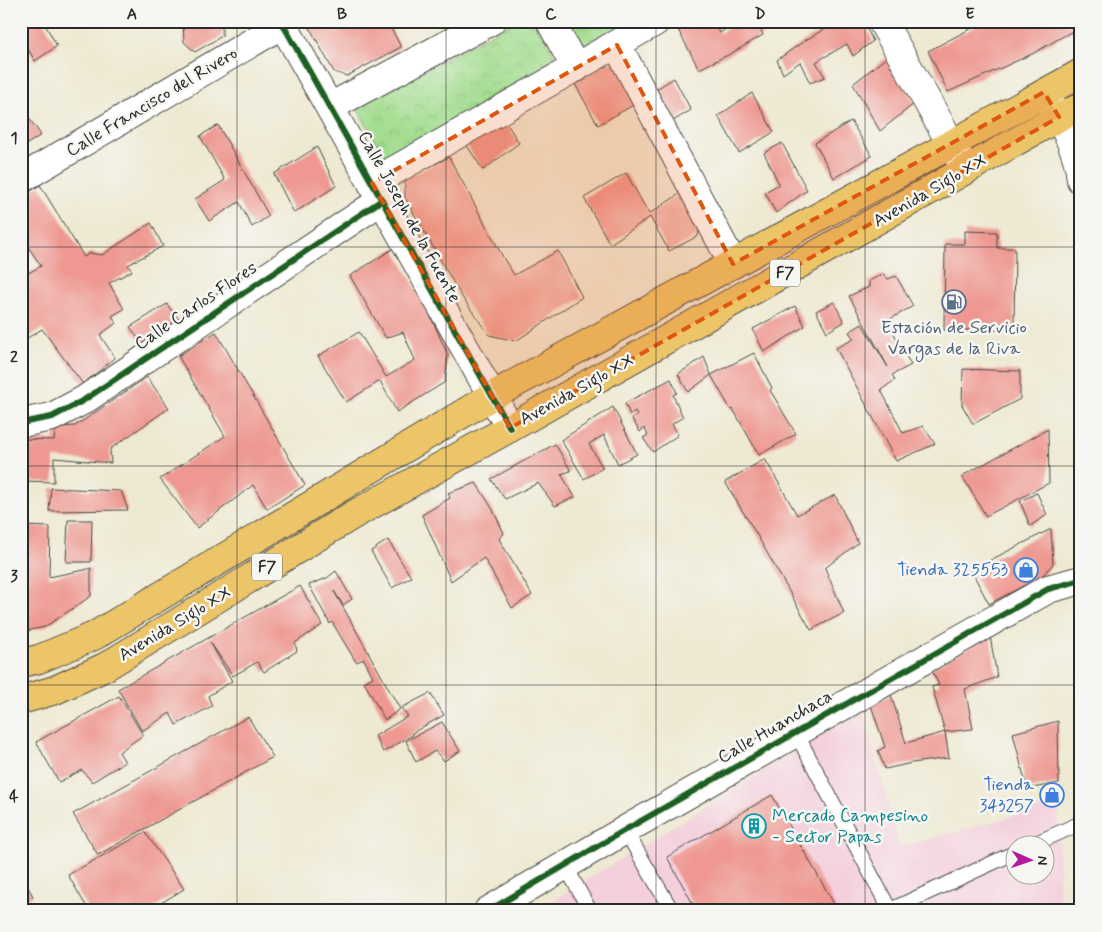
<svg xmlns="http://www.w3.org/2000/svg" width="1102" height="932" viewBox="0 0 1102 932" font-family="Mynerve,sans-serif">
<defs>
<pattern id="park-crowns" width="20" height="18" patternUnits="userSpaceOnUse" patternTransform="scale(1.25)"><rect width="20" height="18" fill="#a3dd8f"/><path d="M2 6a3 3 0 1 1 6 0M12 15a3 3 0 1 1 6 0" fill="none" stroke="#8cbe7c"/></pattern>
</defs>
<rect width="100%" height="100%" fill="#f6f6f2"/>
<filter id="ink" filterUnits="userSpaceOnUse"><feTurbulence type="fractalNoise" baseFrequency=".02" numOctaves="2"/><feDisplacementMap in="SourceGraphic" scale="10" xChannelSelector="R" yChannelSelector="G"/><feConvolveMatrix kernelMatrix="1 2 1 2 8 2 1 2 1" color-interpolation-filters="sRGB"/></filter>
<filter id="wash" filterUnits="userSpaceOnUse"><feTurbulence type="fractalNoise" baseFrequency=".0096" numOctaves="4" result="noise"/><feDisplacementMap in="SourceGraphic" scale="20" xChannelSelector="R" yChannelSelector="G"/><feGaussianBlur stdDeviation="1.12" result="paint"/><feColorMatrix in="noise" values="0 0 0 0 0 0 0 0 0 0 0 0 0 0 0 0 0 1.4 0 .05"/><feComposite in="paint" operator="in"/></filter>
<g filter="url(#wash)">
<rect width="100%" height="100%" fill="#eee9d2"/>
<path fill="#f4cfdc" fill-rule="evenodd" d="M862,710L900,847L1058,804L1060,911H536ZM1014,844H1044V874H1014Z"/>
<g fill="url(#park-crowns)" stroke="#67845d">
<polygon points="514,21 537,24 554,54 549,71 386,161 357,108"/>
<polygon points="562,21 645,21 593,48 583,47 574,42"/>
</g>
<g id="blocks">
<g fill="#ee9891">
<polygon points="21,21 43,21 57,46 35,61 21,37"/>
<polygon points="183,21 222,21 222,36 195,52 184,42"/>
<polygon points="306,21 350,21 352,26 361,21 387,21 401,47 347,76 334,72"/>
<polygon points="680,21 714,21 720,33 737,21 757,21 763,35 732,53 699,69 675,24"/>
<polygon points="838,21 863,21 873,41 853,56 847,44 816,62 825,77 810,83 800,62 783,74 777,60 804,41"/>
<polygon points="973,21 1017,21 1018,23 1020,21 1081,21 1081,28 1069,33 1032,54 948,92 928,51 976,26"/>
<polygon points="887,57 915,103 880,131 853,84"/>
<polygon points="615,61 637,103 598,125 571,77"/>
<polygon points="674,78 691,110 668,124 650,93"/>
<polygon points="752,93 774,132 739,153 718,116"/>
<polygon points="21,107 41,135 21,148"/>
<polygon points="504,119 519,143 483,170 466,144"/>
<polygon points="851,121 872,156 834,178 815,143"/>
<polygon points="218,125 269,216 252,227 239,202 209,221 195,199 225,180 200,136"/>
<polygon points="782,143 807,190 776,213 765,192 779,184 764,153"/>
<polygon points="317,147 336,186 294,213 274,174"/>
<polygon points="449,157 504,259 514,275 558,251 582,297 516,341 489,335 460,294 405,198 405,179"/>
<polygon points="626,173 649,214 684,191 702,218 698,236 669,251 650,217 610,244 584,198"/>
<polygon points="40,185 84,257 90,253 102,255 151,223 163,246 128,265 132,271 109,283 124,309 112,316 116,323 100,335 115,358 83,384 42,329 21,342 21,277 41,266 21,236 21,197"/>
<polygon points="965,231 997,232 997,248 1015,248 1014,330 944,330 945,244 965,244"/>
<polygon points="394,248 430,315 448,355 445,382 397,412 380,381 346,402 318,356 359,332 386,377 415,360 403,332 386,338 350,276"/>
<polygon points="883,274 888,279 896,276 913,306 887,321 911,365 892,375 895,380 881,390 903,433 923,426 935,444 896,461 836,348 854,339 849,332 862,324 888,367 849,296 869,287 869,281"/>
<polygon points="834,302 844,322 827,332 816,311"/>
<polygon points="167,304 179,321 142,344 130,327"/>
<polygon points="795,306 805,326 764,352 753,329"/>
<polygon points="216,332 305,485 267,509 253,485 197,528 160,479 225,436 178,356"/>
<polygon points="754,353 772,388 770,390 796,434 759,455 733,409 731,410 711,375 688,392 678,374 704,357 711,375"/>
<polygon points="963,369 1020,371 1020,399 973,424 962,405"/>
<polygon points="147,377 169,408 110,449 111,463 54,458 54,482 21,481 21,439 54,440 56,427 75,426"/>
<polygon points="671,379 677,393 673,395 683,417 672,424 678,435 653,452 643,438 648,435 644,428 640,432 632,419 637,416 635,411 630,415 625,403"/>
<polygon points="613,407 637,454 618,464 604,435 589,444 603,468 584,479 561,440"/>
<polygon points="1048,429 1049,483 986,516 962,476"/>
<polygon points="555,444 571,471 561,474 575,497 555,506 538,483 505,499 491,479"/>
<polygon points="765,459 797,515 835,495 858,543 825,568 844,613 811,630 757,535 725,482"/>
<polygon points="476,483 492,508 504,533 499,539 532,595 512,608 484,558 451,581 422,515 450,498 448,493"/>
<polygon points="51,488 121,491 128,510 49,511"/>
<polygon points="1037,493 1047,515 1030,526 1020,501"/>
<polygon points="68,520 92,520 91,562 66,562"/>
<polygon points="21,526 50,527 49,577 84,570 91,568 91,596 45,627 21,632"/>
<polygon points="1051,529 1053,564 1042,576 989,604 971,570"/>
<polygon points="388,540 411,577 392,588 371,551"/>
<polygon points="336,571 352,599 343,605 334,591 400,709 385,720 364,682 373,677 364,659 356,662 332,622 330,624 309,585 327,578"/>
<polygon points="300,586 322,625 295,643 297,651 264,672 257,662 233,676 210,642 232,681 208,696 212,706 176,725 170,713 142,731 118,689"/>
<polygon points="990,636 997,677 965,689 973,729 945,732 932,687 939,685 931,669"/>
<polygon points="430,693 444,715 412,733 413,735 383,752 375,736 408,716 401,708"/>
<polygon points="891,695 906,743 945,732 949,758 912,763 885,769 878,751 885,747 871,705"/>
<polygon points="119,696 143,735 119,752 125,762 92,782 82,770 59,782 36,742"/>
<polygon points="248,717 273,757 98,855 73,814"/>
<polygon points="1058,721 1059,783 1027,789 1013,733"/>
<polygon points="442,722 460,751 444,761 435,751 416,762 406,741"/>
<polygon points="772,795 838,911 697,911 667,857"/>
<polygon points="145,832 184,889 148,911 89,911 68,875"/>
<polygon points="21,876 33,896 21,902"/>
</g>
</g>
</g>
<g filter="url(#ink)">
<use href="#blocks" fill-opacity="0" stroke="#484844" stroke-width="1"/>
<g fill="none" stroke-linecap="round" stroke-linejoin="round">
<g stroke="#484844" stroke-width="16">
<g id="service">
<polyline points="796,733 890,910 1014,853"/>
<polyline points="625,830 672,911"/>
<polyline points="1034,844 1081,823"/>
<polyline points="565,865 590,911"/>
</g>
</g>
<g stroke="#484844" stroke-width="30">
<g id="minor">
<polyline points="281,21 510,428"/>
<polyline points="550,21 576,68"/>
<polyline points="882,21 966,170"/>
<polyline points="617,45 733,264"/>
<polyline points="330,107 491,21"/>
<polyline points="21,179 283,24"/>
<polyline points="372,183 655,22"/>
<polyline points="21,423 52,417 84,400 382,200"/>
<polyline points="488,911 625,830 1048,589 1081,580"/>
</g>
</g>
<g stroke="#484844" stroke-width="30">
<path id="tertiary" d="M1046,96C1061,121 1079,150 1081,180"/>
</g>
<g stroke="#484844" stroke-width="30">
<g id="trunk">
<polyline points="21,663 39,659 94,636 492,396 1081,73"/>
<polyline points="21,700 55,690 105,667 353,515 510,428 1059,117 1081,107"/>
</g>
</g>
<use href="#service" stroke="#fff" stroke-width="14"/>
<use href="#minor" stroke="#fff" stroke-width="28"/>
<use href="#tertiary" stroke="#fff" stroke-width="28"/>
<use href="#trunk" stroke="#edc569" stroke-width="28"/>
<g stroke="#f6f6f2" stroke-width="9">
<g id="cycleway">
<polyline points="281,21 510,428"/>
<polyline points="21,423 52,417 84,400 382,200"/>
<polyline points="488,911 625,830 1048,589 1081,580"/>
</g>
</g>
<use href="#cycleway" stroke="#1b5e20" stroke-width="6"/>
</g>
</g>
<path fill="#df570e" fill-opacity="0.2" stroke="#df570e" stroke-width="4" stroke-dasharray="10 6" stroke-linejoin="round" d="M617,45L733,264L1044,92L1059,117L510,428L372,183Z"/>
<path fill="none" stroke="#2b2b2b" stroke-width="1" stroke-opacity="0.55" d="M237,21V911M446,21V911M656,21V911M865,21V911M21,247H1081M21,466H1081M21,685H1081"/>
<defs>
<g id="fuel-ring" transform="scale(1.25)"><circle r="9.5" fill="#f6f6f2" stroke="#5c6f8a" stroke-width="1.5"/><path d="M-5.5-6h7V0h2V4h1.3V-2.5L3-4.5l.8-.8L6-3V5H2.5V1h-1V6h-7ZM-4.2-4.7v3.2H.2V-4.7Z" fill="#5c6f8a"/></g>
<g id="shop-ring" transform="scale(1.25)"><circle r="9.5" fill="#f6f6f2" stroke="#3f7fe0" stroke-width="1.5"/><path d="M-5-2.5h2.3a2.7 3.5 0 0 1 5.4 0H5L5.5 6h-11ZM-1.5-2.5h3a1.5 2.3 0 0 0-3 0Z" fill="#3f7fe0"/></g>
<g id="building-ring" transform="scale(1.25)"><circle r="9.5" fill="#f6f6f2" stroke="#0f9aa8" stroke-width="1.5"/><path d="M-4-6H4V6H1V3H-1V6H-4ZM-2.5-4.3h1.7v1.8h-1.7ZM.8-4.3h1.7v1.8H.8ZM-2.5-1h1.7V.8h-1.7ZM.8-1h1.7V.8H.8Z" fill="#0f9aa8"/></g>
</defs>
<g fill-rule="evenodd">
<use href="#fuel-ring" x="954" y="302"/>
<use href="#shop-ring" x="1026" y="570"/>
<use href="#shop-ring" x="1052" y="795"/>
<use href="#building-ring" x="754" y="826"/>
</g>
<g text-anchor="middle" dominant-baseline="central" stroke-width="5" stroke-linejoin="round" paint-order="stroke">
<g fill="#f6f6f2" stroke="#686867" stroke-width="1">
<rect x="770" y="259.5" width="30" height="27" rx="4"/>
<rect x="252" y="553.5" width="30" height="27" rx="4"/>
</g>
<g font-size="16" font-weight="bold" fill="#2b2b2b">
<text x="785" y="273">F7</text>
<text x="267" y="567">F7</text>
</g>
<g font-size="18" fill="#2b2b2b" stroke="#f6f6f2">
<text transform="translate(152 102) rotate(-31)">Calle Francisco del Rivero</text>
<text transform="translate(930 191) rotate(-30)">Avenida Siglo XX</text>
<text transform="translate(409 217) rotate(61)">Calle Joseph de la Fuente</text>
<text transform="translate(196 306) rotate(-34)">Calle Carlos Flores</text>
<text transform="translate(577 390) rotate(-29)">Avenida Siglo XX</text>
<text transform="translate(175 624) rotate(-31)">Avenida Siglo XX</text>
<text transform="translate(775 727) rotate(-30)">Calle Huanchaca</text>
</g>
<g font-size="18" fill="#4e5e75" stroke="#f6f6f2">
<text x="954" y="328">Estación de Servicio<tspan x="954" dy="21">Vargas de la Riva</tspan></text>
</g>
<g font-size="18" fill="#366cbe" stroke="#f6f6f2" text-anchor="end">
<text x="1008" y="570">Tienda 325553</text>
<text x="1034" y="785">Tienda<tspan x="1034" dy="21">343257</tspan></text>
</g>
<g font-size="18" fill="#0d838f" stroke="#f6f6f2" text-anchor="start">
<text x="772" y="816">Mercado Campesino<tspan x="772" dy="21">- Sector Papas</tspan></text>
</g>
</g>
<rect width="1102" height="932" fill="none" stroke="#f6f6f2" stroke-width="55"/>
<g transform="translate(1030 860) rotate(92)"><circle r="24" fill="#f6f6f2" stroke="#a5a5a2"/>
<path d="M0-4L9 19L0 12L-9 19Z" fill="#b5179e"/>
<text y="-8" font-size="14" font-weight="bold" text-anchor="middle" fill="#2b2b2b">N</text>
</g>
<rect x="28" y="28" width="1046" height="876" fill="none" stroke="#2b2b2b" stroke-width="2"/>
<g font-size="16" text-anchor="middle" font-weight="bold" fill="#2b2b2b">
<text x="132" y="19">A</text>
<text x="342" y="19">B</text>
<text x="551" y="19">C</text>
<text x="760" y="19">D</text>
<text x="970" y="19">E</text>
<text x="14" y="143">1</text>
<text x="14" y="362">2</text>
<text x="14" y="581">3</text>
<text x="14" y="801">4</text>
</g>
</svg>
